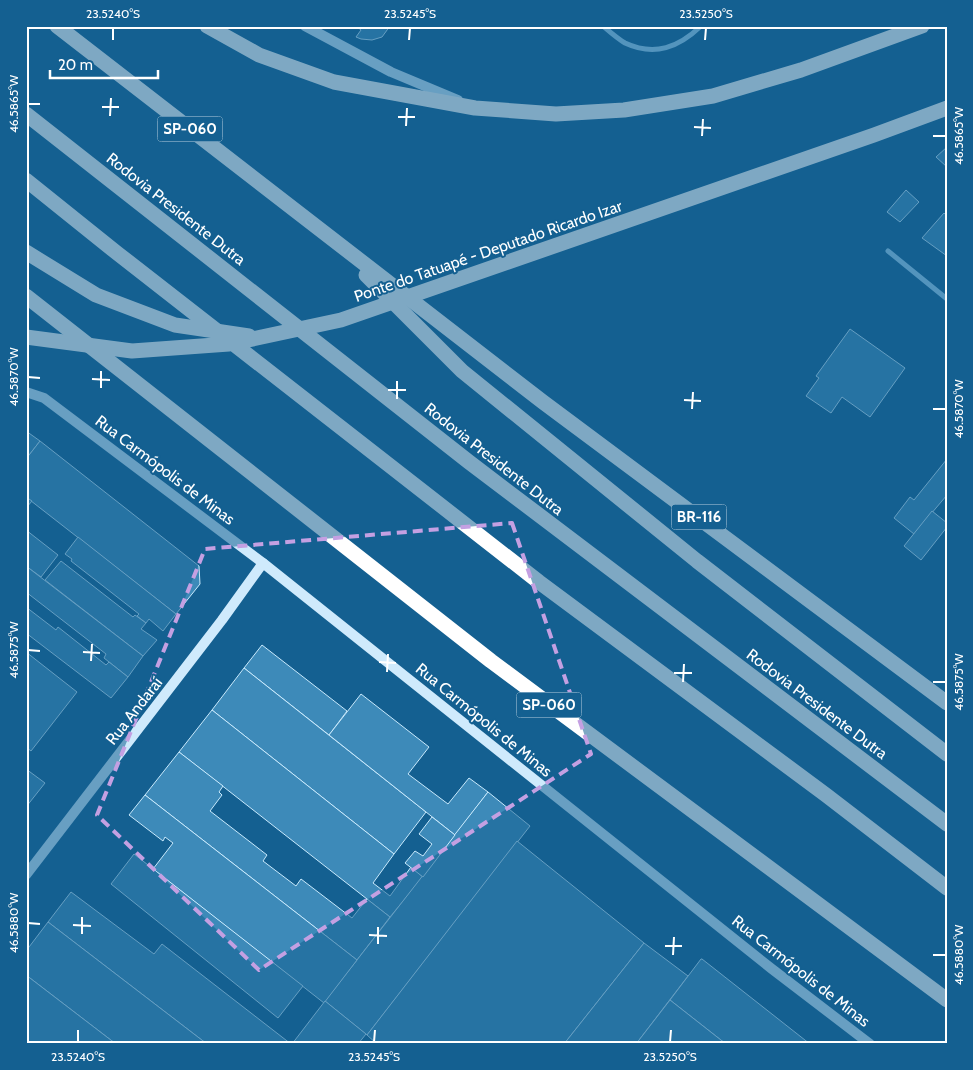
<svg xmlns="http://www.w3.org/2000/svg" width="973" height="1070" viewBox="0 0 973 1070" font-family="Cabin,sans-serif">
<rect width="100%" height="100%" fill="#146091"/>
<g fill="#3d8ab9" stroke="#c8e9fc">
<polygon points="356,26 390,26 382,37 372,40 361,39 356,37 361,30"/>
<polygon points="947,147 947,167 936,157"/>
<polygon points="906,190 919,202 900,222 887,212"/>
<polygon points="944,213 947,216 947,256 922,238"/>
<polygon points="850,329 905,368 870,417 842,397 831,413 806,396 819,378 816,376"/>
<polygon points="26,431 40,441 26,459"/>
<polygon points="40,441 199,566 200,584 176,614 26,497 26,459"/>
<polygon points="947,459 947,495 914,534 894,518 910,497 914,500"/>
<polygon points="26,497 32,501 26,508"/>
<polygon points="932,511 947,523 947,527 921,560 904,546"/>
<polygon points="26,530 58,555 41,577 26,566"/>
<polygon points="78,537 176,614 163,631 149,619 146,623 137,616 139,614 71,561 72,559 65,554"/>
<polygon points="61,561 133,617 135,615 146,623 141,629 157,640 143,656 45,580"/>
<polygon points="26,566 143,656 128,677 104,658 106,654 26,592"/>
<polygon points="26,607 56,630 58,627 106,665 109,662 128,677 111,698 26,633"/>
<polygon points="262,645 347,711 329,735 244,668"/>
<polygon points="26,652 77,692 31,751 26,747"/>
<polygon points="244,668 426,812 394,854 212,710"/>
<polygon points="361,694 429,747 408,774 448,804 469,778 488,792 455,835 329,735"/>
<polygon points="212,710 394,854 373,883 390,896 411,867 423,877 390,917 179,752"/>
<polygon points="179,752 223,786 219,792 222,795 210,811 267,855 263,861 296,886 301,879 352,918 367,899 390,917 357,960 145,795"/>
<polygon points="26,769 45,783 26,807"/>
<polygon points="488,792 530,826 367,1035 325,1001"/>
<polygon points="145,795 357,960 324,1003 153,869 173,843 165,837 163,841 129,815"/>
<polygon points="432,817 455,835 423,877 405,863 415,851 423,856 432,844 419,834"/>
<polygon points="517,841 644,943 564,1044 377,1044 367,1035"/>
<polygon points="134,854 303,986 278,1018 111,884"/>
<polygon points="71,892 154,954 162,944 291,1044 207,1044 48,922"/>
<polygon points="48,922 207,1044 116,1044 26,975 26,951"/>
<polygon points="644,943 688,976 636,1044 564,1044"/>
<polygon points="701,959 702,959 810,1044 726,1044 670,1000"/>
<polygon points="26,975 116,1044 31,1044 26,1040"/>
<polygon points="670,1000 726,1044 636,1044"/>
<polygon points="325,1001 366,1034 358,1044 292,1044"/>
</g>
<g fill="none" stroke-linecap="round" stroke-linejoin="round">
<g stroke="#a1d3f1" stroke-width="5">
<path d="M603,26C610,32 618,39 625,43C655,57 679,47 701,26"/>
<polyline points="888,251 947,299"/>
</g>
<g stroke="#cfeafc" stroke-width="10">
<polyline points="305,26 391,72 458,100"/>
<polyline points="26,392 44,398 263,563 772,969 870,1044"/>
<polyline points="26,875 222,620 263,563"/>
</g>
<g stroke="#fff" stroke-width="15">
<polyline points="57,26 543,402 947,703"/>
<polyline points="207,26 259,55 334,82 475,108 556,114 624,110 713,96 801,70 922,26"/>
<polyline points="26,114 469,462 947,824"/>
<polyline points="26,180 117,253 539,582 826,795 947,888"/>
<polyline points="366,275 462,371 697,561 947,754"/>
<polyline points="26,296 491,661 947,1000"/>
</g>
<g stroke="#fff" stroke-width="15">
<polyline points="26,252 96,295 175,325 249,336"/>
<polyline points="26,337 132,351 229,344 341,320 874,135 947,108"/>
</g>
</g>
<path d="M0 0H973V1070H0ZM512,523L591,754L259,970L97,815L205,549Z" fill="#146091" fill-opacity=".55" fill-rule="evenodd"/>
<path fill="none" stroke="#c4a0e2" stroke-width="4" stroke-dasharray="10 6" stroke-linejoin="round" d="M512,523L591,754L259,970L97,815L205,549Z"/>
<path fill="none" stroke="#fff" stroke-width="2" d="M113,40V28M409,40L410,28M705,40L706,28M28,104H40M102,107H119M110,116L111,98M398,117H415M406,126L407,108M694,127L711,128M702,136L703,119M933,136H946M28,377L40,378M92,379L110,380M101,388V371M388,390H406M397,399V381M684,400L701,401M692,409L693,392M933,409H946M28,650L40,651M83,652L100,653M91,661L92,644M379,662L396,663M387,672L388,654M674,673H692M683,682L684,664M933,682H946M28,923L40,924M73,925L91,926M82,934V917M369,935L387,936M378,944V927M665,946H682M673,955L674,937M933,955H946M78,1042V1030M374,1042L375,1030M670,1042L671,1030"/>
<g text-anchor="middle" dominant-baseline="central" stroke-width="4" stroke-linejoin="round" paint-order="stroke">
<g fill="#146091" stroke="#b8cfde" stroke-width="1">
<rect x="157.5" y="116.5" width="65" height="25" rx="4"/>
<rect x="671.5" y="504.5" width="55" height="25" rx="4"/>
<rect x="516.5" y="692.5" width="65" height="25" rx="4"/>
</g>
<g font-size="15" font-weight="bold" fill="#fff">
<text x="190" y="129">SP-060</text>
<text x="699" y="517">BR-116</text>
<text x="549" y="705">SP-060</text>
</g>
<g font-size="16" fill="#fff" stroke="#146091">
<text transform="translate(176 209) rotate(38)">Rodovia Presidente Dutra</text>
<text transform="translate(488 251) rotate(-19)">Ponte do Tatuapé - Deputado Ricardo Izar</text>
<text transform="translate(494 459) rotate(38)">Rodovia Presidente Dutra</text>
<text transform="translate(165 470) rotate(37)">Rua Carmópolis de Minas</text>
<text transform="translate(817 704) rotate(37)">Rodovia Presidente Dutra</text>
<text transform="translate(134 711) rotate(-52)">Rua Andaraí</text>
<text transform="translate(484 720) rotate(39)">Rua Carmópolis de Minas</text>
<text transform="translate(801 971) rotate(38)">Rua Carmópolis de Minas</text>
</g>
</g>
<rect width="973" height="1070" fill="none" stroke="#146091" stroke-width="55"/>
<path d="M50 70v8h108v-8" fill="none" stroke="#ffffff" stroke-width="2.5"/>
<text x="58" y="70" font-size="15" fill="#ffffff" stroke="#146091" stroke-width="4" paint-order="stroke">20 m</text>
<rect x="28" y="28" width="918" height="1014" fill="none" stroke="#fff" stroke-width="2"/>
<g font-size="12" text-anchor="middle" fill="#fff">
<text x="113" y="18">23.5240°S</text>
<text x="410" y="18">23.5245°S</text>
<text x="706" y="18">23.5250°S</text>
<text transform="translate(14 104) rotate(-90)" y="4">46.5865°W</text>
<text transform="translate(959 136) rotate(-90)" y="4">46.5865°W</text>
<text transform="translate(14 377) rotate(-90)" y="4">46.5870°W</text>
<text transform="translate(959 409) rotate(-90)" y="4">46.5870°W</text>
<text transform="translate(14 650) rotate(-90)" y="4">46.5875°W</text>
<text transform="translate(959 682) rotate(-90)" y="4">46.5875°W</text>
<text transform="translate(14 923) rotate(-90)" y="4">46.5880°W</text>
<text transform="translate(959 955) rotate(-90)" y="4">46.5880°W</text>
<text x="78" y="1061">23.5240°S</text>
<text x="374" y="1061">23.5245°S</text>
<text x="670" y="1061">23.5250°S</text>
</g>
</svg>
